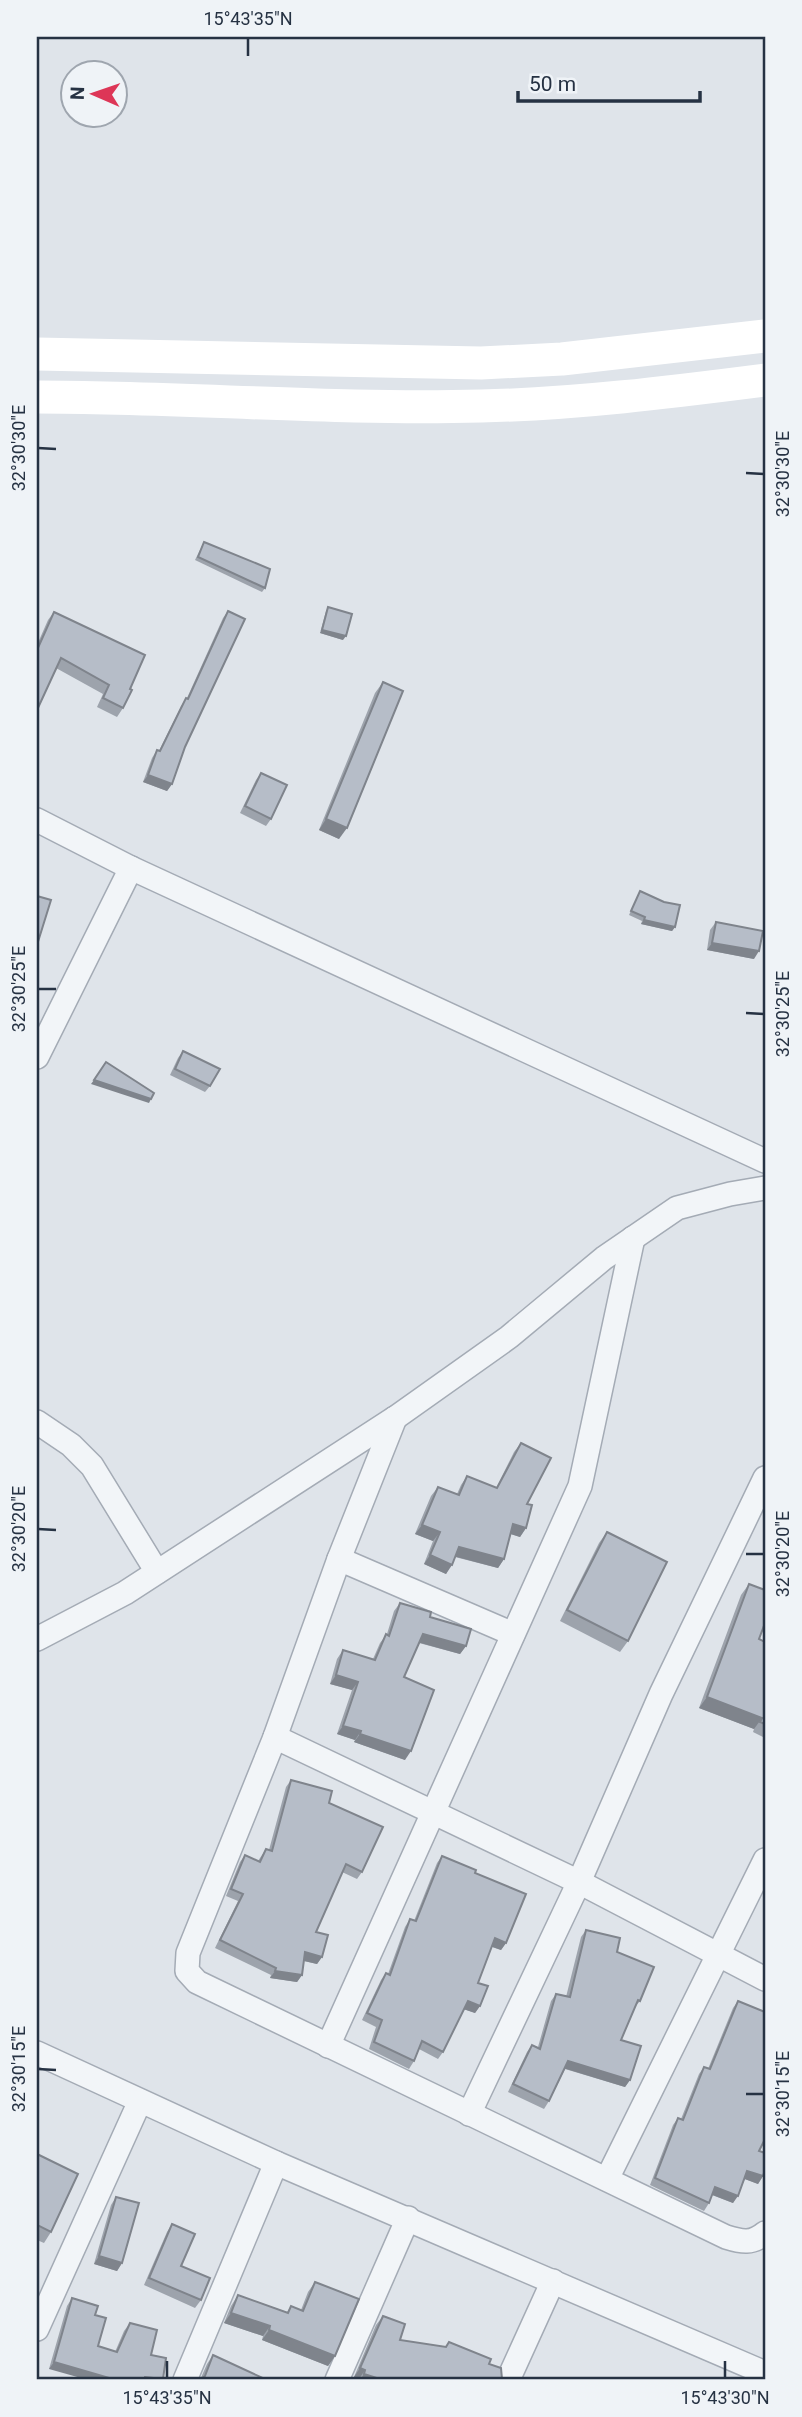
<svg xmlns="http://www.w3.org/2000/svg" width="802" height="2417" viewBox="0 0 802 2417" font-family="Roboto,sans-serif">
<rect width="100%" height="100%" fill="#dfe4ea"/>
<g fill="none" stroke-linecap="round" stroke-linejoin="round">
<g stroke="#a4abb5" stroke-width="26">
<g id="street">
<polyline points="37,820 131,868 765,1161"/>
<polyline points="37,1057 131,868"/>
<path d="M395,1418L339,1559L275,1737L188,1953L187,1971L197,1982L726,2237C742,2242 752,2244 765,2233"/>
<polyline points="37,1422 71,1445 92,1466 157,1572"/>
<polyline points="339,1559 513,1634"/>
<polyline points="37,1639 125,1593 395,1418 509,1337 604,1258 677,1208 730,1194 765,1188"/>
<polyline points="275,1737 579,1882 765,1979"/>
<polyline points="328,2046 580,1486 633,1238"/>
<polyline points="37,2053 276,2163 765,2373"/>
<polyline points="469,2114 579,1882 661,1694 765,1478"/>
<polyline points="607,2179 765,1860"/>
<polyline points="37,2329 140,2101"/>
<polyline points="185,2380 276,2163"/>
<polyline points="337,2380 408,2218"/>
<polyline points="508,2380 553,2281"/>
</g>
</g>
<use href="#street" stroke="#f2f5f8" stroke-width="23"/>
<g stroke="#fff" stroke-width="33">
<polyline points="37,354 481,363 562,359 765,336"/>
<path d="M37,397C185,397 333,410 481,406C576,404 671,392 765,380"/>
</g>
</g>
<g fill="#9da3ac">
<polygon points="204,542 265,588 262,592 195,560"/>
<polygon points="328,607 343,640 320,633 326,611"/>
<polygon points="228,611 185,747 172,784 167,791 143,782 152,758 157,750 159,751 181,706 187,698 223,618"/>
<polygon points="54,612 130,689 123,708 117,717 97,707 103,694 56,668 37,710 37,645 48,620"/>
<polygon points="383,682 339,839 319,830 375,693"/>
<polygon points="261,773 271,819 266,826 240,813 256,780"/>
<polygon points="640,891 664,902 675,927 672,931 641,924 642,921 629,915"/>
<polygon points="716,922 754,959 707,950 710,930"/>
<polygon points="183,1051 210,1086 205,1092 170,1075 178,1058"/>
<polygon points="521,1443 527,1504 526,1528 520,1537 511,1534 504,1559 498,1568 455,1557 446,1574 424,1564 433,1541 415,1534 431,1496 438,1487 457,1494 461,1485 467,1476 496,1488 514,1452"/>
<polygon points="607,1532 628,1641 620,1652 560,1621 599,1543"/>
<polygon points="749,1584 759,1639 765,1642 765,1738 753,1732 754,1729 699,1708 741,1595"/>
<polygon points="400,1603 430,1617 466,1646 460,1654 419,1643 404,1677 405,1760 354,1742 355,1740 337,1734 352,1690 330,1684 337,1659 343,1650 373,1659 380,1643 387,1634 394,1611"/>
<polygon points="291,1780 329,1803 362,1872 357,1879 342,1872 316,1932 322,1957 317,1964 304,1961 302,1975 297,1982 270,1978 271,1975 215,1948 238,1901 226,1896 240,1862 245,1855 258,1861 266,1849 269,1850 286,1787"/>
<polygon points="442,1856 475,1873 506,1943 501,1950 492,1947 478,1983 480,2006 475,2013 464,2009 443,2052 438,2059 419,2049 414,2061 409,2069 369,2049 376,2027 362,2020 381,1980 386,1973 388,1974 405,1927 410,1919 414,1921 437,1863"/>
<polygon points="586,1930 617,1952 640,2001 634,2008 621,2040 630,2080 625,2087 565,2069 549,2101 544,2109 508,2092 527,2052 532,2045 538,2047 551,2001 556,1994 566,1997 581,1937"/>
<polygon points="738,2001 763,2176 758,2184 745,2179 733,2203 712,2195 709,2203 704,2211 650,2185 673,2125 678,2118 681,2119 699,2074 704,2067 708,2069 733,2008"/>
<polygon points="37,2154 51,2232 44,2243 37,2240"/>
<polygon points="116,2197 122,2263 117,2271 94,2264 111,2205"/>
<polygon points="172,2224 181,2266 201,2300 195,2308 144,2285 167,2232"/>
<polygon points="315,2282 335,2356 328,2366 262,2340 263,2336 224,2323 231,2306 238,2295 287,2312 291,2306 301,2310 308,2292"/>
<polygon points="72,2298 95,2315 98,2346 115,2352 124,2331 130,2323 151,2355 49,2369 67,2306"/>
<polygon points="383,2316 400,2340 445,2347 449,2342 489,2364 504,2380 359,2380 359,2379 354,2377 376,2325"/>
<polygon points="213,2355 267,2380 200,2380 207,2364"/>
</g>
<g fill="#7f848c">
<polygon points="322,630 346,636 343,640 320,633"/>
<polygon points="148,775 172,784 167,791 143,782"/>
<polygon points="326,819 347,828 339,839 319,830"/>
<polygon points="644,920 675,927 672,931 641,924"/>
<polygon points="712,943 759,951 754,959 707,950"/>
<polygon points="94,1080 151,1099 149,1103 91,1084"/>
<polygon points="513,1524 526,1528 520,1537 507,1533"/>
<polygon points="422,1525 440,1532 433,1541 415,1534"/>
<polygon points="459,1547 504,1559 498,1568 453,1556"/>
<polygon points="430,1555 452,1565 446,1574 424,1564"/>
<polygon points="423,1634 466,1646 460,1654 417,1642"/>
<polygon points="336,1675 358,1682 352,1690 330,1684"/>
<polygon points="707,1697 762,1718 754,1729 699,1708"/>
<polygon points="343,1726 361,1731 355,1740 337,1734"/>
<polygon points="360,1734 411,1751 405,1760 354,1742"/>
<polygon points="495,1938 506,1943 501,1950 490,1946"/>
<polygon points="305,1952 322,1957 317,1964 300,1960"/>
<polygon points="275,1971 302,1975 297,1982 270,1978"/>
<polygon points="468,2001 480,2006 475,2013 463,2009"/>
<polygon points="568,2061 630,2080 625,2087 563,2068"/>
<polygon points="747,2171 763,2176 758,2184 742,2178"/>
<polygon points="715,2187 738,2196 733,2203 710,2194"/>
<polygon points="99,2256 122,2263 117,2271 94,2264"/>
<polygon points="231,2313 270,2326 263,2336 224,2323"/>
<polygon points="269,2330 335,2356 328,2366 262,2340"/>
<polygon points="54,2362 116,2380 88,2380 49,2369"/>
<polygon points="360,2368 365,2370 359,2379 354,2377"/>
<polygon points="364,2374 383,2380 360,2380"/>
<polygon points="145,2377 163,2379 162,2380 143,2380"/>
</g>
<g fill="#b6bdc8" stroke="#7f848c" stroke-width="2">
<polygon points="204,542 270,569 265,588 198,557"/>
<polygon points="328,607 352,614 346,636 322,630"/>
<polygon points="228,611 245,619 185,747 172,784 148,775 157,750 160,751 186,698 188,699"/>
<polygon points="54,612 145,655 130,689 132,690 123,708 103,698 109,685 61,658 37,710 37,650"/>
<polygon points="383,682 403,691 347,828 326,819"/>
<polygon points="261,773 287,785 271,819 245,806"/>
<polygon points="640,891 664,902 680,905 675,927 644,920 645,917 631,911"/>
<polygon points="37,896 51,900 37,945"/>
<polygon points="716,922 763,931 759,951 712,943"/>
<polygon points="183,1051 220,1069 210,1086 175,1069"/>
<polygon points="106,1062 154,1093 151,1099 94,1080"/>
<polygon points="521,1443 551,1458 527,1504 532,1505 526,1528 513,1524 504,1559 459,1547 452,1565 430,1555 440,1532 422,1525 438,1487 459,1495 467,1476 497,1488"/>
<polygon points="607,1532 667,1562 628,1641 567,1610"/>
<polygon points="749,1584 765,1590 765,1623 759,1639 765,1642 765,1724 760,1722 762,1718 707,1697"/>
<polygon points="400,1603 431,1612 430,1617 471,1629 466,1646 423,1634 404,1677 434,1690 411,1751 360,1734 361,1731 343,1726 358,1682 336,1675 343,1650 375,1660 386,1634 389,1636"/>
<polygon points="291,1780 332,1791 329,1803 383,1827 362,1872 346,1864 316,1932 328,1935 322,1957 305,1952 302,1975 275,1971 276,1968 220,1940 243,1894 231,1889 245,1855 260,1862 266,1849 272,1851"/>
<polygon points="442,1856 476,1870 475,1873 526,1894 506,1943 495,1938 478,1983 488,1986 480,2006 468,2001 443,2052 422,2041 414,2061 374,2042 382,2020 367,2013 386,1973 390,1975 410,1919 416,1921"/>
<polygon points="586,1930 620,1938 617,1952 654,1967 640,2001 638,2000 621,2040 641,2046 630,2080 568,2061 549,2101 513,2084 532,2045 540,2049 556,1994 570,1997"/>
<polygon points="738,2001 765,2012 765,2139 759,2151 765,2153 765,2170 763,2176 747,2171 738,2196 715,2187 709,2203 655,2178 678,2118 683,2120 704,2067 710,2069"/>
<polygon points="37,2154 78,2174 51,2232 37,2225"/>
<polygon points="116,2197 139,2203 122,2263 99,2256"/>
<polygon points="172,2224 195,2234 181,2266 210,2278 201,2300 149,2278"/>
<polygon points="315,2282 359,2299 335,2356 269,2330 270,2326 231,2313 238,2295 288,2313 291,2306 303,2311"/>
<polygon points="72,2298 98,2306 95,2315 106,2318 98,2346 117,2352 130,2323 157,2330 151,2355 166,2358 163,2379 145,2377 144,2380 116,2380 54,2362"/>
<polygon points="383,2316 405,2324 400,2340 446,2347 449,2342 491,2359 489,2364 501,2368 502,2379 504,2380 383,2380 364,2374 365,2370 360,2368"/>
<polygon points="213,2355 267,2380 200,2380 205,2376"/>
</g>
<path fill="none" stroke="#263243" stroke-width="2.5" d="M248,56V38M38,448L56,449M746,473L764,474M38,989H56M746,1013L764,1014M38,1529L56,1530M746,1554H764M38,2069L56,2070M746,2094H764M167,2378V2361M725,2378V2361"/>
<rect width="802" height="2417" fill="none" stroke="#eff3f7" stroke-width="77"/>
<g transform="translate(94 94) rotate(272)"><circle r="33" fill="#eff3f7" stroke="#9fa6af" stroke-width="2"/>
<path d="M0-5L12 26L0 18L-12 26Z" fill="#dd3657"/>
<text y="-10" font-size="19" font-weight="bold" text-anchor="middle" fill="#263243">N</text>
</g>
<path d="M518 91v10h182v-10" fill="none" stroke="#263243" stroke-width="3.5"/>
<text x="529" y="91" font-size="21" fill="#263243" stroke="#eff3f7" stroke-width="5" paint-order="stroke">50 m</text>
<rect x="38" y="38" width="726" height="2340" fill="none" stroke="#263243" stroke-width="2.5"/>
<g font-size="18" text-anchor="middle" fill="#263243">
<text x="248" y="25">15°43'35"N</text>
<text transform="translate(19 448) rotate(-90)" y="6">32°30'30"E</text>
<text transform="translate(783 474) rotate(-90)" y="6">32°30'30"E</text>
<text transform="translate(19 989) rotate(-90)" y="6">32°30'25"E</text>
<text transform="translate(783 1014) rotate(-90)" y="6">32°30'25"E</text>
<text transform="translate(19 1529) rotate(-90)" y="6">32°30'20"E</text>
<text transform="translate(783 1554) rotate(-90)" y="6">32°30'20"E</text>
<text transform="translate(19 2069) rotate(-90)" y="6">32°30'15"E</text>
<text transform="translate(783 2094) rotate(-90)" y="6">32°30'15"E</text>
<text x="167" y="2404">15°43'35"N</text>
<text x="725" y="2404">15°43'30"N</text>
</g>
</svg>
